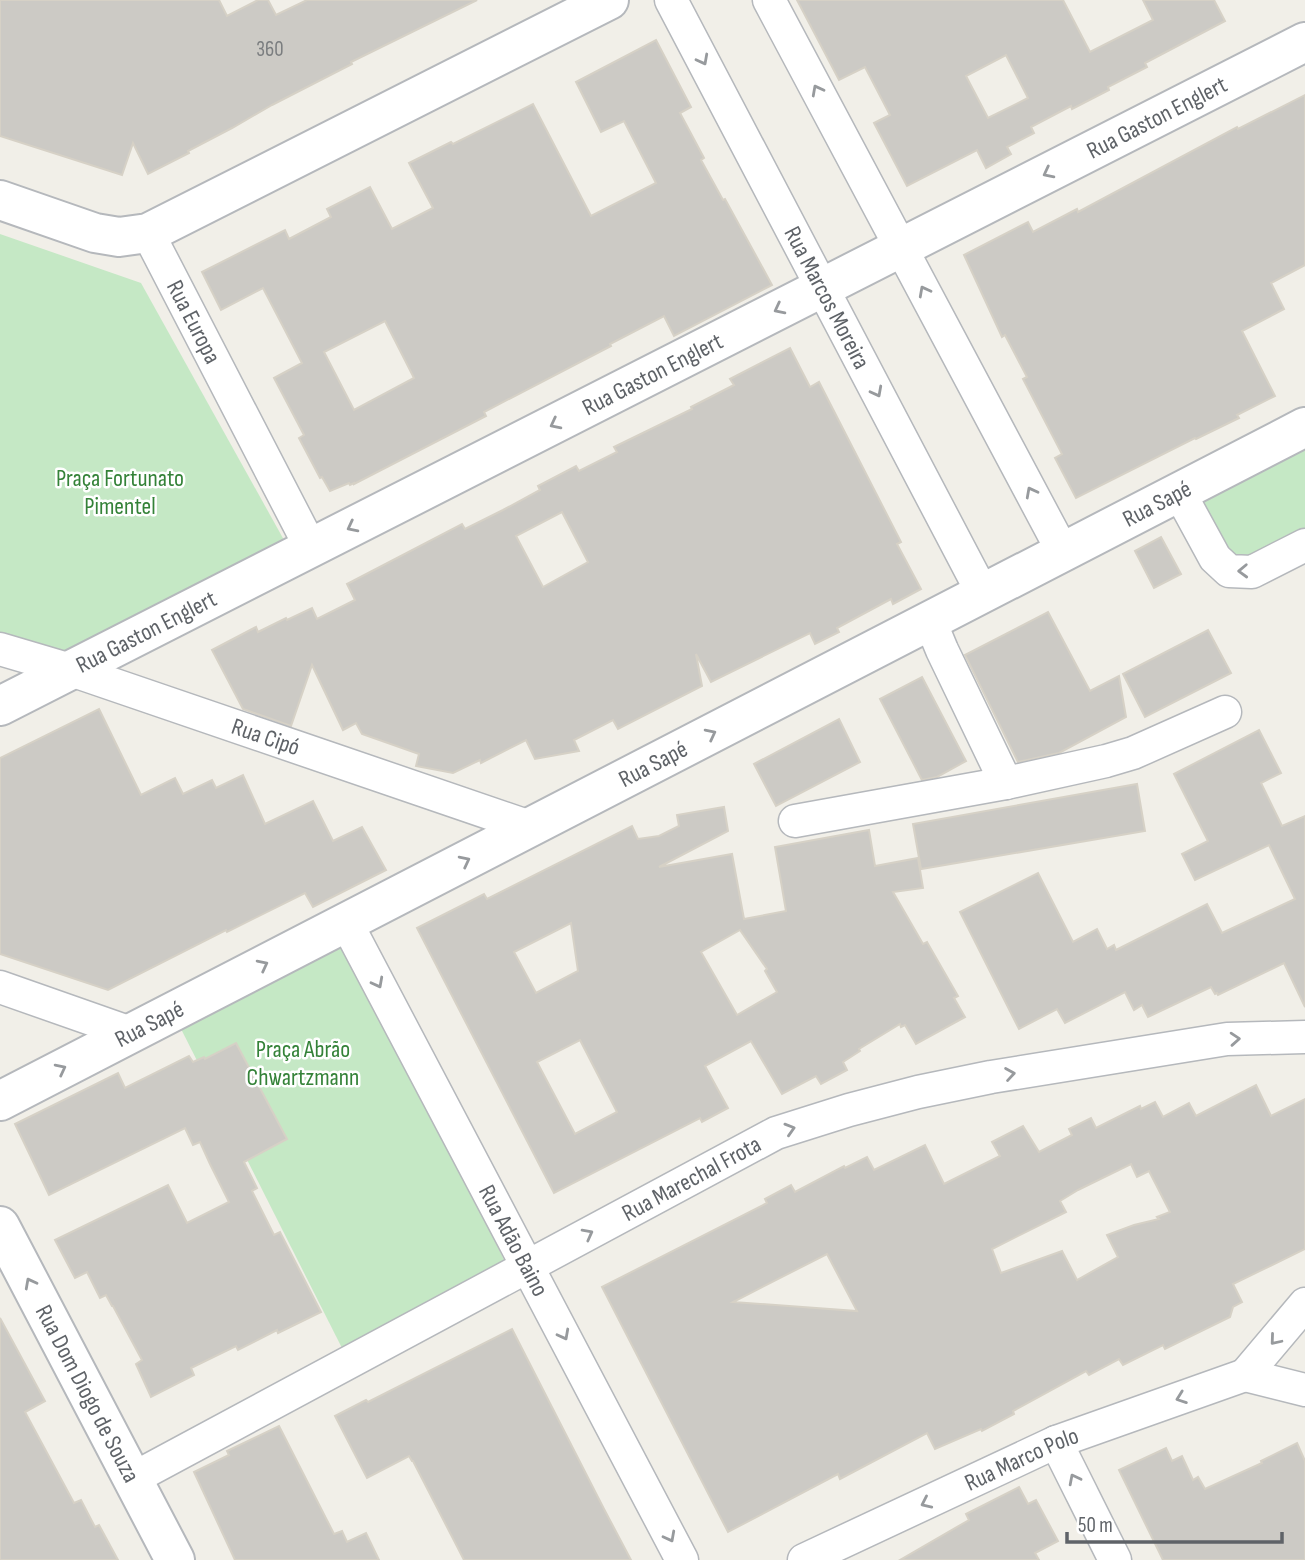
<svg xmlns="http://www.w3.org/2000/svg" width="1305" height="1560" viewBox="0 0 1305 1560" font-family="'Sofia Sans Condensed',sans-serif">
<rect width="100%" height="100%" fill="#f1efe8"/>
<g fill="#c5e8c5">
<polygon points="0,234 141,283 284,540 66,653 0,637"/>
<polygon points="1305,440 1305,533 1250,561 1222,549 1192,499"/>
<polygon points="344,931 508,1268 346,1356 175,1017"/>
</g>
<g fill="#cccac5" stroke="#d6d1c6" stroke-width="2" fill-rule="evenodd">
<polygon points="0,0 219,0 227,16 258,0 268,0 276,15 307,0 477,0 351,62 352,64 272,105 232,128 188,151 189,153 148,174 133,143 122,175 0,136"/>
<path d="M797,0H1063L1090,52L1153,20L1143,0H1214L1225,21L1145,63L1147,67L1108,87L1109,90L1072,109L1071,106L1031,127L1034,133L1007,147L1011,154L986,168L977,150L907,186L874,123L890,115L865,67L839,80ZM1006,55L1028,98L988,118L966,76Z"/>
<path d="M656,40L691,107L680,113L704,158L701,160L723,200L725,199L772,285L674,336L664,316L610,344L611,346L484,412L486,416L354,484V483L350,485L349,483L330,491L322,477L320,478L299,438L304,435L274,378L302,363L263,288L221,310L202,272L285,230L289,239L331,217L327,209L370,187L392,229L433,208L409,163L451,142L453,144L533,104L591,216L656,183L624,121L601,132L576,82ZM385,321L414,378L354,410L324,352Z"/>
<polygon points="1305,95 1305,265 1271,283 1284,309 1242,331 1275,396 1237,415 1239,418 1196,439 1195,438 1076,498 1055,458 1062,454 1023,379 1027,377 1005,335 1002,337 964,255 1028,222 1033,232 1077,209 1078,212 1237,127 1238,129"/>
<path d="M790,348L810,387L819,382L901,542L897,544L921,589L893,604L891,599L837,628L839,632L815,644L810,633L711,682L696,654L702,686L618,729L613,720L574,740L579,751L535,759L526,740L481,763L480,760L453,773L416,766L419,754L362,734L356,723L343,730L312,665L291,726L243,709L212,650L256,627L258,632L286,618L287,620L312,608L317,619L355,600L347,584L462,524L465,529L503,510L540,490L538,486L576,466L579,471L617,452L614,447L692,409L691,407L734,385L730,379ZM562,512L588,562L543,587L516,536Z"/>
<polygon points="1161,537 1181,574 1154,588 1135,551"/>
<polygon points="1048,612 1090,691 1119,676 1126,717 1059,753 1018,762 965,655"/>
<polygon points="1208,630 1231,673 1145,717 1123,674"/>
<polygon points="922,677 966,761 937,777 922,780 880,699"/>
<polygon points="99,709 141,795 175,778 183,794 212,780 216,788 243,775 265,824 313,801 333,841 362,827 386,870 313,907 305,893 227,932 226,930 108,990 0,954 0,758"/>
<polygon points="839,719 860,762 776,806 754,764"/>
<polygon points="1259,730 1281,773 1261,783 1282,826 1305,816 1305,1007 1284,963 1218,995 1217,993 1215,994 1211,987 1148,1017 1142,1005 1134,1010 1125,992 1065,1023 1057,1009 1019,1029 960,912 1038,873 1073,942 1097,929 1107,949 1114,945 1116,950 1207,904 1222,933 1295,899 1269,845 1195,880 1182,854 1208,841 1174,774"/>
<polygon points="1137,784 1145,831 921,869 913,824"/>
<path d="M724,807L728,831L659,867L732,854L744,919L786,911L775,847L869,830L875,866L918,858L923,888L893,892L923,944L927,942L958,996L954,998L965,1017L916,1044L905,1025L901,1027L900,1024L859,1049L860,1051L843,1062L847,1070L821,1084L816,1076L782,1094L751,1041L705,1066L728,1108L702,1122L700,1118L554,1193L417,928L484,894L487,899L632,826L638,839L659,836L679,826L677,815ZM571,923L578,971L536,993L514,952ZM740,930L767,969L765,971L777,992L737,1015L701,952ZM580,1040L617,1112L575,1134L537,1062Z"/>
<polygon points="236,1043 287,1139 244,1162 257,1188 252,1191 274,1235 280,1232 321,1312 278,1333 277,1330 238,1350 236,1346 191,1368 194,1375 151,1397 136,1364 142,1360 113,1306 112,1306 106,1295 100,1298 87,1272 75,1278 55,1240 168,1185 187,1223 229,1202 210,1164 200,1142 193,1145 185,1128 49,1195 15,1124 118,1073 125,1088 189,1056 193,1062 204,1057 205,1059"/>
<path d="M1256,1085L1271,1116L1305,1099V1249L1233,1284L1242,1302L1233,1307L1230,1317L1165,1349L1163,1345L1123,1365L1119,1359L1089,1375L1086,1371L1013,1411L1014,1414L982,1431L981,1429L935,1449L927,1433L840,1479L838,1474L728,1532L602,1287L767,1203L765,1199L791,1185L795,1192L844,1166L845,1168L867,1157L874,1170L925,1145L944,1184L1000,1156L992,1142L1023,1126L1039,1152L1072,1135L1069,1129L1091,1118L1096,1128L1140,1106L1141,1109L1155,1102L1163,1117L1189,1103L1196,1116ZM1131,1164L1137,1177L1149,1171L1170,1212L1157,1217L1159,1219L1134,1225L1107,1235L1118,1257L1077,1280L1062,1251L1001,1273L992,1249L1066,1212L1060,1201L1078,1190ZM827,1254L857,1311L733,1302Z"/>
<polygon points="0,1318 45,1401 25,1412 74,1503 81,1500 95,1527 99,1525 118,1560 0,1560"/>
<polygon points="512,1329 604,1509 631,1560 464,1560 413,1461 412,1461 409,1456 367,1478 335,1416 366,1400 368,1402"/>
<polygon points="279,1426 334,1534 342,1531 347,1542 366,1533 379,1560 235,1560 194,1472 229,1455 227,1451"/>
<polygon points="1297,1443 1305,1461 1305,1560 1163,1560 1119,1470 1166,1448 1172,1461 1182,1456 1193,1480 1198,1477 1205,1489 1262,1463 1261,1461"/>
<polygon points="1019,1487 1028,1504 1036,1500 1058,1541 1035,1553 1039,1560 900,1560 969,1520 966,1514"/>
</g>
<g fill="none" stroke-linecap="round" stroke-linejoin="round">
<g stroke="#b5b8bc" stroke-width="35">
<g id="minor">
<path id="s1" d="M671,0L983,594"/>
<polyline points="769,0 1063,552"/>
<path id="s2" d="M148,233L311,548"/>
<polyline points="1179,492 1215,558 1229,571 1252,572 1305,545"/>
<polyline points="930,621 942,650 1006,783"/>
<path id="s3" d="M0,649L71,670L530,827"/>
<polyline points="795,821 1006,783 1106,761 1133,753 1225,712"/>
<path id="s4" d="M346,922L682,1560"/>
<polyline points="0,987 131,1033"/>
<polyline points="1245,1375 1305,1304"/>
<polyline points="1245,1375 1305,1390"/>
<polyline points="1056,1442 1115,1560"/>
<path id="s5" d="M132,1479L776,1133L849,1110L918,1092L991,1077L1227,1039L1305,1037"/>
<path id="s6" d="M804,1560L1056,1442L1245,1375"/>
</g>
</g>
<g stroke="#b5b8bc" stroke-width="42">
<g id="tertiary">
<polyline points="0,200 95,233 119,237 148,233 609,0"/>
<path id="s7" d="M0,706L1305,42"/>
<path id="s8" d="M0,1101L1305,427"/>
<path id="s9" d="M0,1226L175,1560"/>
</g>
</g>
<use href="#minor" stroke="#fff" stroke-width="32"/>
<use href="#tertiary" stroke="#fff" stroke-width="38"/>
</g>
<defs><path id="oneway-chevron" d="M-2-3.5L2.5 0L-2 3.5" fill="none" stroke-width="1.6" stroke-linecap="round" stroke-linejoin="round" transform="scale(1.75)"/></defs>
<g stroke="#979a9d">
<use href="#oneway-chevron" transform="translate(703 60) rotate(62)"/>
<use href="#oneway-chevron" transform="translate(817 90) rotate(-118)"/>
<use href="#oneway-chevron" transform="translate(1048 173) rotate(153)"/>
<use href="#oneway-chevron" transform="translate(924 291) rotate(-118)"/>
<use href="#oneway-chevron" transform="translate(779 309) rotate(153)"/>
<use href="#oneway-chevron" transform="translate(877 392) rotate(62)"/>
<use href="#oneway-chevron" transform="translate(555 424) rotate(153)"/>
<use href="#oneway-chevron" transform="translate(1031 492) rotate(-118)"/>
<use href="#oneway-chevron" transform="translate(352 527) rotate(153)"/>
<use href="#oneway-chevron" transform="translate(1243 571) rotate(178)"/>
<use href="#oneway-chevron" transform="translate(711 734) rotate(-27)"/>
<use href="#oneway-chevron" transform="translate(465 861) rotate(-27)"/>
<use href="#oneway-chevron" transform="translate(263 965) rotate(-27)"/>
<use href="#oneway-chevron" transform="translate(378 983) rotate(62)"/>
<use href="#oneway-chevron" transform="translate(1235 1039) rotate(-4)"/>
<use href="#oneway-chevron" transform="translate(61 1069) rotate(-27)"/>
<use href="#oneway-chevron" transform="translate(1010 1074) rotate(-9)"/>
<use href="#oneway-chevron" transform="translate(790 1129) rotate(-17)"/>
<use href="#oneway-chevron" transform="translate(588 1234) rotate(-28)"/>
<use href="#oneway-chevron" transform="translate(30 1283) rotate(-118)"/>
<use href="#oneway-chevron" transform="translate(564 1335) rotate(62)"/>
<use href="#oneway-chevron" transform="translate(1275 1340) rotate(130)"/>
<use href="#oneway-chevron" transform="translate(1181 1398) rotate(160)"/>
<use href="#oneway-chevron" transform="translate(1074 1479) rotate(-117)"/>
<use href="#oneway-chevron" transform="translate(926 1503) rotate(155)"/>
<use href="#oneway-chevron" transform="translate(670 1537) rotate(62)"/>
</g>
<g text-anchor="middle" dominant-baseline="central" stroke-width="5" stroke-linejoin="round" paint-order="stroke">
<g font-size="21" fill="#7a7d7f">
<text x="270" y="49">360</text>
</g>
<g font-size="24" fill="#5f6368" stroke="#fff">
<text stroke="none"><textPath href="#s7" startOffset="1298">Rua Gaston Englert</textPath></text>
<text stroke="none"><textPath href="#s1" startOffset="336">Rua Marcos Moreira</textPath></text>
<text stroke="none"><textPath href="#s2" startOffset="100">Rua Europa</textPath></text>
<text stroke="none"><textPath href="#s7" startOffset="732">Rua Gaston Englert</textPath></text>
<text stroke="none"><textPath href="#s8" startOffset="1302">Rua Sapé</textPath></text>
<text stroke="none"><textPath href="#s7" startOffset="164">Rua Gaston Englert</textPath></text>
<text stroke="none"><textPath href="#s3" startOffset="280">Rua Cipó</textPath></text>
<text stroke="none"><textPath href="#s8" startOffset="735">Rua Sapé</textPath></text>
<text stroke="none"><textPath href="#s8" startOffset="168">Rua Sapé</textPath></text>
<text stroke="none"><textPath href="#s5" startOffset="635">Rua Marechal Frota</textPath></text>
<text stroke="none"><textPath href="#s4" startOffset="360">Rua Adão Baino</textPath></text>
<text stroke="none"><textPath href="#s9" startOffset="189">Rua Dom Diogo de Souza</textPath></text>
<text stroke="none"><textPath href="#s6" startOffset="240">Rua Marco Polo</textPath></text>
</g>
<g font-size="24" fill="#348238" stroke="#fff">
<text x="120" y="478">Praça Fortunato<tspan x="120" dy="28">Pimentel</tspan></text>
<text x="303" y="1049">Praça Abrão<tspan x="303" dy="28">Chwartzmann</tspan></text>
</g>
</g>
<path d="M1067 1532v10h215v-10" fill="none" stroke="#5f6368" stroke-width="3.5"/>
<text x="1078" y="1532" font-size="21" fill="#5f6368" stroke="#ffffff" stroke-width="5" paint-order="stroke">50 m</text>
</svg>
